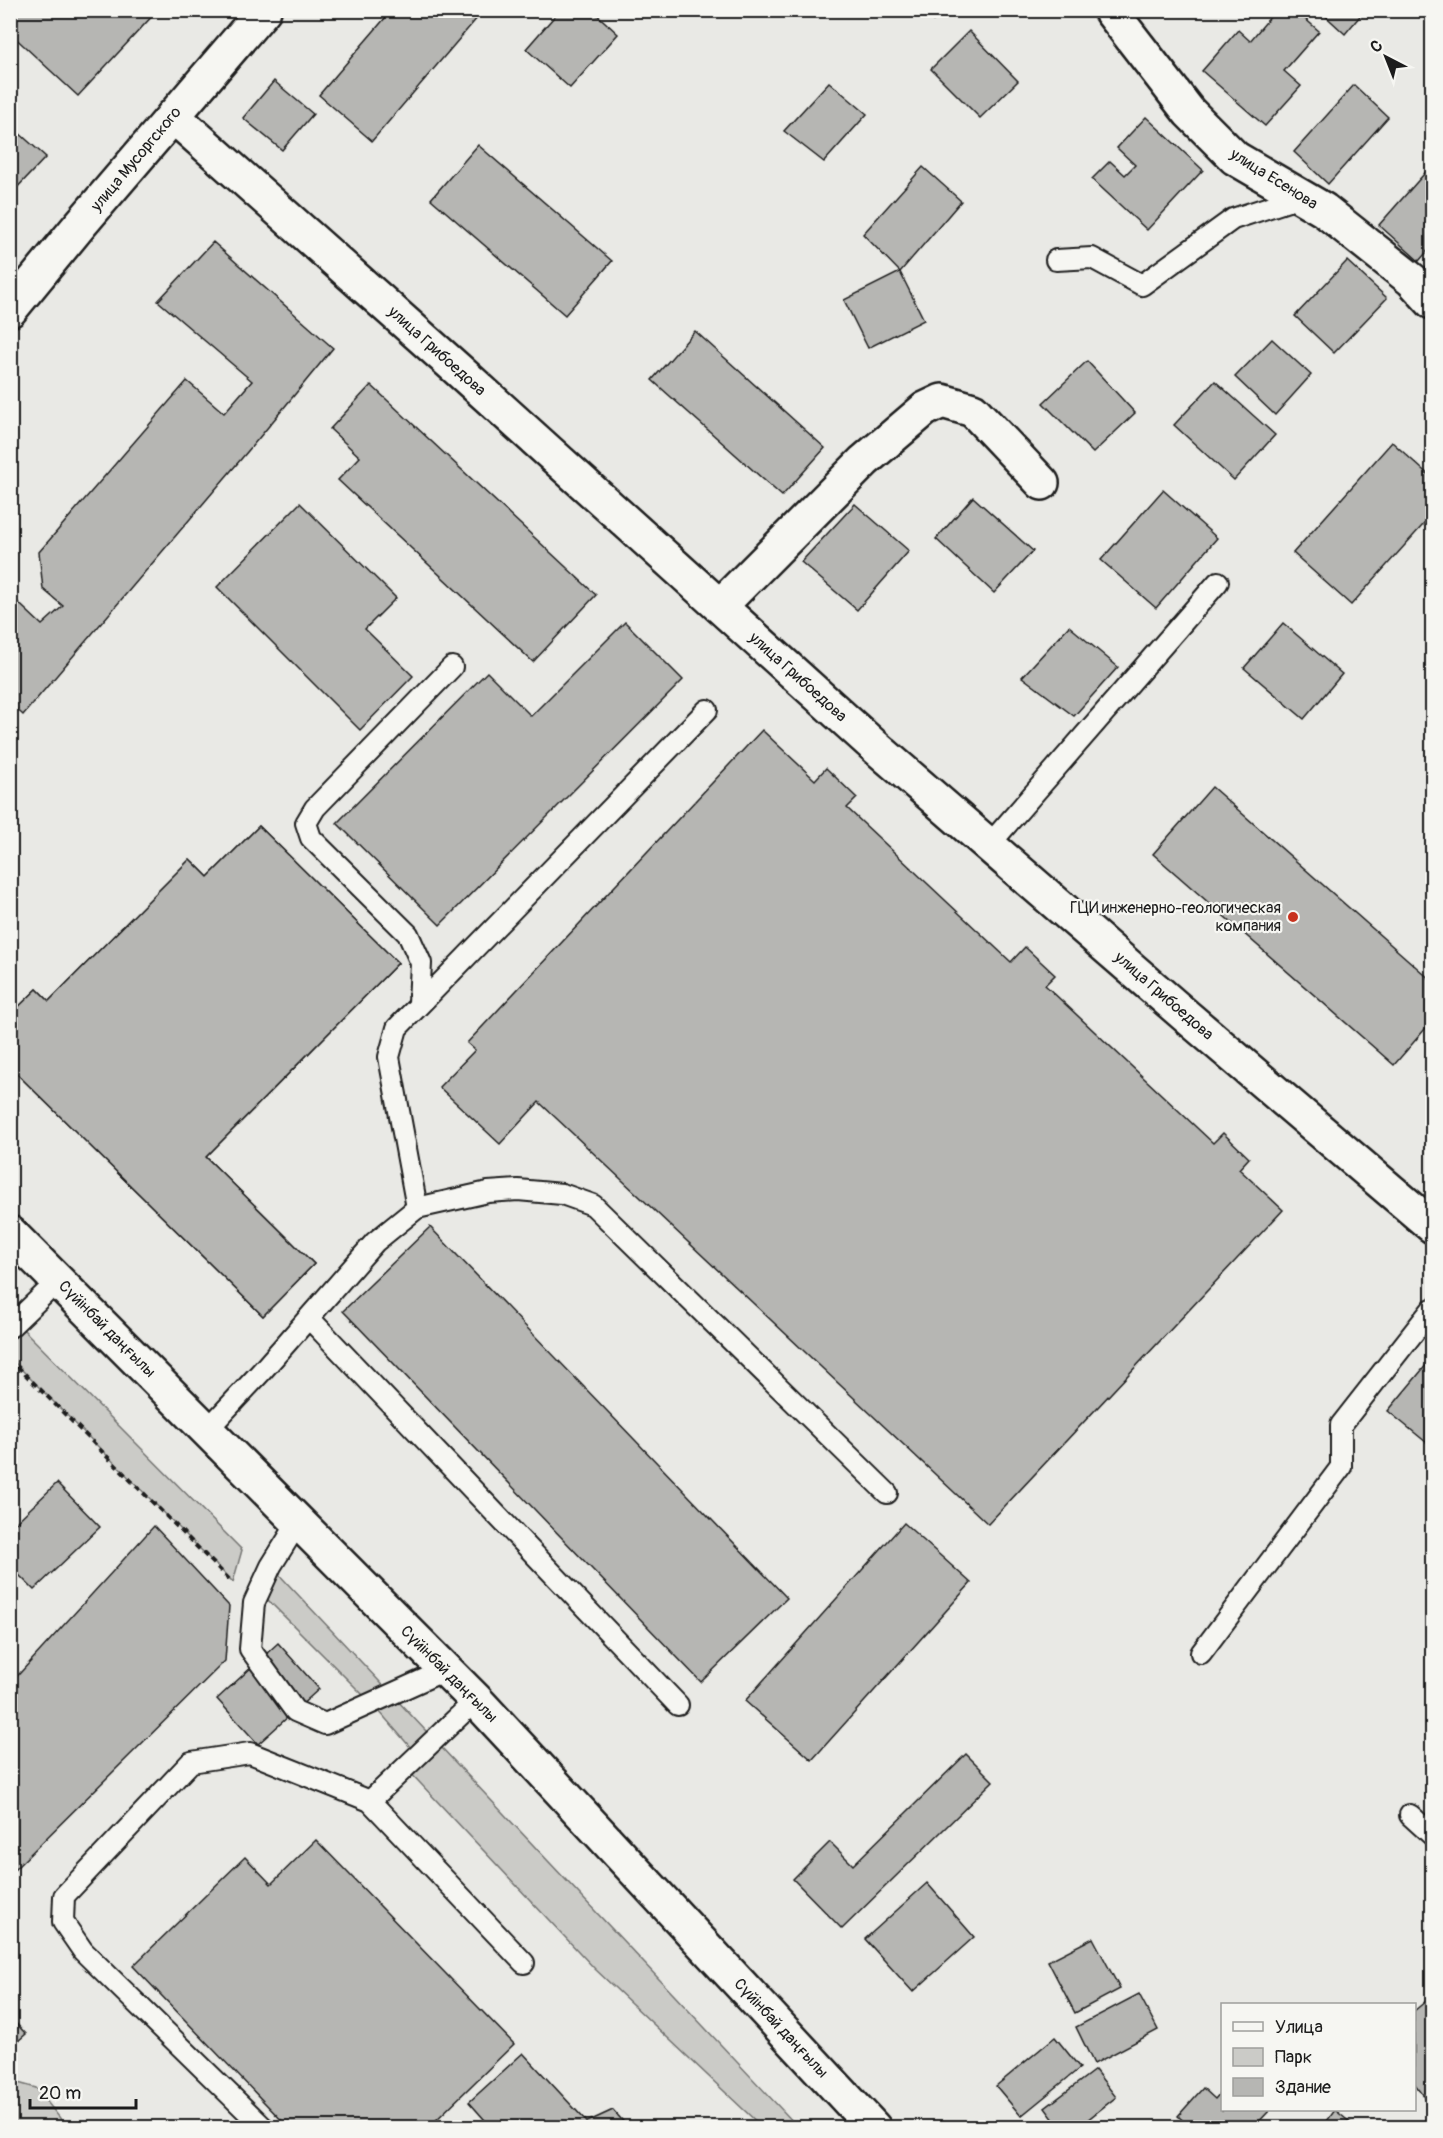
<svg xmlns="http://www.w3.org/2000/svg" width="1443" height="2138" viewBox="0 0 1443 2138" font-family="Pangolin,sans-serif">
<rect width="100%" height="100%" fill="#e9e9e5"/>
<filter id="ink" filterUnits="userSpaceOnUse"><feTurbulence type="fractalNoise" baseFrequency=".0167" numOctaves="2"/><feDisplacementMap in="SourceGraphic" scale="12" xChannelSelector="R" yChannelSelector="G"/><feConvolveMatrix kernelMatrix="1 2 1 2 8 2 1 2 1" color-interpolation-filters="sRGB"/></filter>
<g filter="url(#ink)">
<g fill="#cbcbc7" stroke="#747472" stroke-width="1.5">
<polygon points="16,1322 242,1550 233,1582 11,1359 11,1327"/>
<polygon points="271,1566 798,2127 762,2127 595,1969 405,1767 417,1755 379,1711 259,1591"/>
<polygon points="11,2081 36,2088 67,2127 11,2127"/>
</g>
<g fill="#b6b6b3" stroke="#1c1c1c" stroke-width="1.5" fill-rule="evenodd">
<polygon points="10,10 155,10 156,12 78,96 10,33"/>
<polygon points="392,10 484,10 372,141 319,95"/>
<polygon points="560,10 592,10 618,34 570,88 526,49"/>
<polygon points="920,10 942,10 933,21"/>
<polygon points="1276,10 1295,10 1319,31 1284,71 1301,86 1265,126 1202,71 1238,30 1250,41"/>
<polygon points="1319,10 1365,10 1345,34"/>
<polygon points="969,31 1018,81 980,118 931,69"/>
<polygon points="274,81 313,114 282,150 243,118"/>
<polygon points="829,82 867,114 824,162 784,131"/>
<polygon points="1354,85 1388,117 1328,184 1294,152"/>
<polygon points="1146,117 1203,170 1147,230 1092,179 1110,161 1125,175 1135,165 1117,148"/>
<polygon points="10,125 46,157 10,195"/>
<polygon points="478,145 612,261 565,315 431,199"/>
<polygon points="1432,165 1432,246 1419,261 1379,225"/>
<polygon points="923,167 961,201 900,272 863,234"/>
<polygon points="213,242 333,348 259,438 23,715 10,703 10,595 42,625 63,606 43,589 39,552 187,381 224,413 252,381 158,301"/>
<polygon points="1347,261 1387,298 1334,353 1295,316"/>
<polygon points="900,272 924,320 868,348 844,300"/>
<polygon points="695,331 825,448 782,496 652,380"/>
<polygon points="1272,339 1311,375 1275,415 1235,377"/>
<polygon points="1087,361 1135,413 1093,453 1043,403"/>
<polygon points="1215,381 1275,435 1234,480 1174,425"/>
<polygon points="371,385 596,595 533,662 338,480 360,457 330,429"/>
<polygon points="1392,442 1432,478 1432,515 1351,605 1293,553"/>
<polygon points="1163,490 1217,538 1156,608 1101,560"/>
<polygon points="973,497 1033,551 994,593 936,539"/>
<polygon points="300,503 396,598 365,629 413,676 360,730 217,587"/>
<polygon points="855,504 909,551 857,610 801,562"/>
<polygon points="625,622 683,680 440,925 337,823 487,672 531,716"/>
<polygon points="1283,623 1342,674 1304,719 1244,668"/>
<polygon points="1069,626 1118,667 1074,716 1022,677"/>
<polygon points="762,730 815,780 826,768 857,798 847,808 1011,962 1025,947 1055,975 1045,985 1213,1143 1223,1133 1249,1158 1239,1169 1283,1210 988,1524 539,1102 500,1144 439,1087 475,1050 467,1043"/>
<polygon points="1212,787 1432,981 1432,1021 1394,1065 1153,854"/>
<path d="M259,826L398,963L206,1157L314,1264L263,1316L10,1067V1015L37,989L49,1001L190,859L208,877ZM256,927L298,970L157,1106L116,1063Z"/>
<polygon points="259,826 398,963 206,1157 314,1264 263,1316 10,1067 10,1015 37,989 49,1001 190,859 208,877"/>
<polygon points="430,1227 787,1598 701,1682 343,1311"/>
<polygon points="1432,1358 1432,1447 1388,1411"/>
<polygon points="57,1483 100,1527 34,1590 10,1566 10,1528"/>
<polygon points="904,1523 971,1583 812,1760 745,1701"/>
<polygon points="154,1526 229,1606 225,1661 10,1874 10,1684"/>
<polygon points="10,1578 18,1586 10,1593"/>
<polygon points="278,1643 319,1689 258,1744 217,1699"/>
<polygon points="966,1754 993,1781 842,1929 793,1879 830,1842 853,1865"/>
<polygon points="316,1840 514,2044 428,2128 289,2128 133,1966 245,1857 271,1884"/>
<polygon points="927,1883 974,1937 913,1992 865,1939"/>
<polygon points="1093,1938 1120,1989 1075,2013 1048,1961"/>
<polygon points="1139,1994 1158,2030 1094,2064 1076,2027"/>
<polygon points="1432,1996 1432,2106 1414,2083 1414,2011"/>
<polygon points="10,2017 26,2034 10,2048"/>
<polygon points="1055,2037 1080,2068 1021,2116 996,2086"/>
<polygon points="523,2053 587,2122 613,2110 629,2128 492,2128 469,2102"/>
<polygon points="1095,2070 1116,2097 1077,2128 1060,2128 1045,2108"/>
<polygon points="1203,2088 1215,2099 1222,2091 1222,2110 1270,2110 1253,2128 1191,2128 1178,2116"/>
<polygon points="1335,2110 1357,2128 1322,2128"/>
</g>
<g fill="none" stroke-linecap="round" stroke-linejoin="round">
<g stroke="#1c1c1c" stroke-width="24">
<g id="service">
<polyline points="1056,260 1092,258 1142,285 1233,219 1300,197"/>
<polyline points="989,845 1218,582"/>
<polyline points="419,1003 421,963 408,934 311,838 306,823 315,808 452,667"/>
<polyline points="417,1208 389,1057 397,1028 707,710"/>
<polyline points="309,1318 678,1705"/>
<polyline points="10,1327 59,1280"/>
<polyline points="207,1430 262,1371 375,1242 417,1208 488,1192 518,1190 562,1194 593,1205 887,1493"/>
<polyline points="299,1521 271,1566 254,1603 250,1649 295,1711 325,1724 445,1670"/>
<polyline points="1201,1653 1341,1467 1341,1425 1432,1309"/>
<polyline points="370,1801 476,1700"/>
<polyline points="1410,1815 1432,1835"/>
<polyline points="264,2128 83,1951 63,1922 64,1896 191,1762 250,1753 370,1801 524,1963"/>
</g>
</g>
<g stroke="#1c1c1c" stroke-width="38">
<g id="minor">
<polyline points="1110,10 1189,112 1235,158 1324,210 1412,280 1432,302"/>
<polyline points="173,116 455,367 872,744 1186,1016 1432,1226"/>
<polyline points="10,310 79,226 264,10"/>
<polyline points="720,606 864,461 925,409 942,401 973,410 1042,483"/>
</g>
</g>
<g stroke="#1c1c1c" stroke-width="38">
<polyline id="primary" points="10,1233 476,1700 874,2128"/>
</g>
<polyline stroke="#1c1c1c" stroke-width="4" stroke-dasharray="6 4.5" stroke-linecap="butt" points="10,1359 232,1582"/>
<use href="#service" stroke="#f6f6f2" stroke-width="20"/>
<use href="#minor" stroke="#f6f6f2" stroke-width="33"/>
<use href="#primary" stroke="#f6f6f2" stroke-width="33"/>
</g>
</g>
<circle fill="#c8321e" stroke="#f6f6f2" stroke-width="2" cx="1293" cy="917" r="6"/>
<g text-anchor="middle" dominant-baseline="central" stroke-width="4.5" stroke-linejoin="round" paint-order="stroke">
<g font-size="16" fill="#1c1c1c" stroke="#f6f6f2">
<text transform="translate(136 159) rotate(-50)">улица Мусоргского</text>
<text transform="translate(1274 179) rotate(32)">улица Есенова</text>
<text transform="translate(437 351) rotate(42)">улица Грибоедова</text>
<text transform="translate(798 677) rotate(42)">улица Грибоедова</text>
<text transform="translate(1164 996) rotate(41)">улица Грибоедова</text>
<text transform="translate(107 1329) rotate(45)">Сүйінбай даңғылы</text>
<text transform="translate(449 1674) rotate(45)">Сүйінбай даңғылы</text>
<text transform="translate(781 2028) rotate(47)">Сүйінбай даңғылы</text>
</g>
<g font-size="16" fill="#1c1c1c" stroke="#f6f6f2" text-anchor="end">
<text x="1281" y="908">ГЦИ инженерно-геологическая<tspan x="1281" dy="18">компания</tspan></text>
</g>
</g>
<rect width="1443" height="2138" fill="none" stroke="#f6f6f2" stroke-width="36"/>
<rect x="18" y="18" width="1407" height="2102" fill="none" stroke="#1c1c1c" stroke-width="2" filter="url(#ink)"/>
<rect x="1221" y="2003" width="195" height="108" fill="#f6f6f2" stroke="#9f9f9c" stroke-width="1.5"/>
<rect x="1233" y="2022" width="30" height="9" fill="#f6f6f2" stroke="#9f9f9c" stroke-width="1.5"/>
<text x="1275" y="2033" font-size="18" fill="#1c1c1c">Улица</text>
<rect x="1233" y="2048" width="30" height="18" fill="#cbcbc7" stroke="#9f9f9c" stroke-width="1.5"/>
<text x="1275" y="2063" font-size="18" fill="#1c1c1c">Парк</text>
<rect x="1233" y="2078" width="30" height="18" fill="#b6b6b3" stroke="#9f9f9c" stroke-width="1.5"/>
<text x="1275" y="2093" font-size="18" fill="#1c1c1c">Здание</text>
<g transform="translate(1386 57) rotate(318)" stroke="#f6f6f2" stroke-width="4.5" paint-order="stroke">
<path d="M0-4.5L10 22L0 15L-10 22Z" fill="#1c1c1c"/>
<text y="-9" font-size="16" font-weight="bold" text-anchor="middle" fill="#1c1c1c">С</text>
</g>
<path d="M30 2099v9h106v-9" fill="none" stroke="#1c1c1c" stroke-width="3"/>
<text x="39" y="2099" font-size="18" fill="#1c1c1c" stroke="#f6f6f2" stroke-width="4.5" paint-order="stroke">20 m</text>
</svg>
